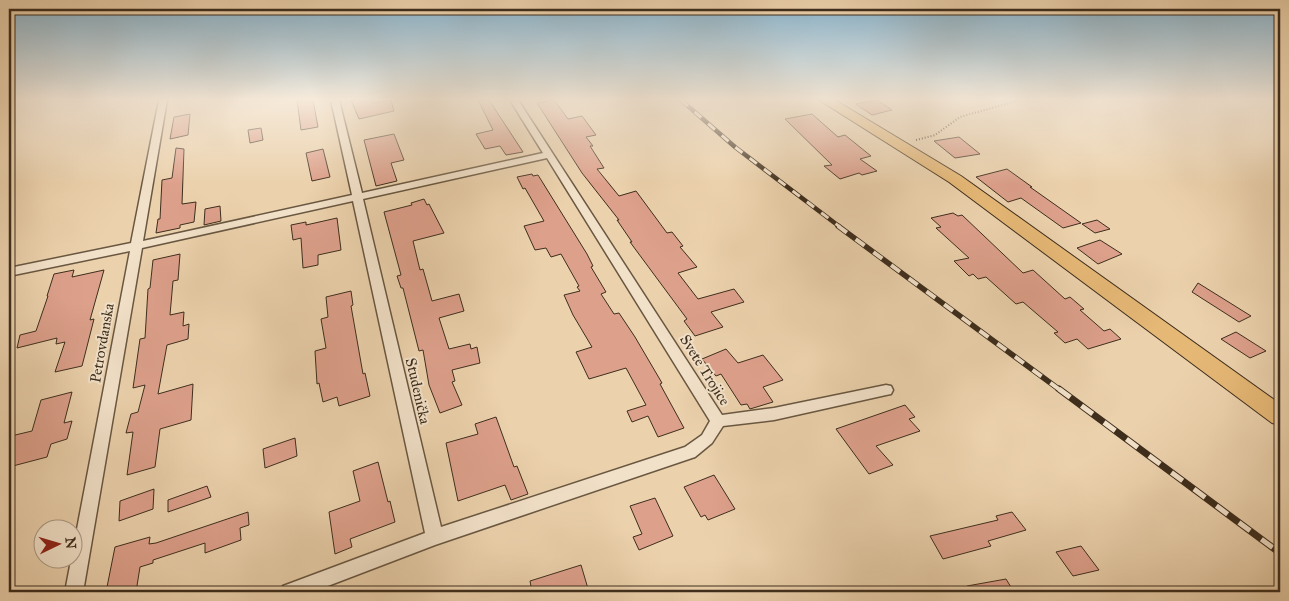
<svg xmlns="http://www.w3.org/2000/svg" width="1289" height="601" viewBox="0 0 1289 601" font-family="'IM FELL Great Primer',serif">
<rect width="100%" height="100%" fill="#ebd1ac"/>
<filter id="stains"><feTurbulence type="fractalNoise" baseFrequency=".004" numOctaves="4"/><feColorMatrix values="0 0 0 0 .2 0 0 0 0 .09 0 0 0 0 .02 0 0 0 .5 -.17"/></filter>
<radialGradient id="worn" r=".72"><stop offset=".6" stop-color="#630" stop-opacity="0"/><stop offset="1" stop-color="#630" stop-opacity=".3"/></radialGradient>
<g fill="#dda08b" stroke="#3e2e1d">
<polygon points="297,100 313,100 318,127 301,130"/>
<polygon points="351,100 371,100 372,103 391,100 394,111 359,119"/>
<polygon points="478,100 489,100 523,152 506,155 500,146 485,149 476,134 493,130"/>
<polygon points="554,100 568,119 582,116 596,135 586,137 593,146 590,146 604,168 597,169 619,196 636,191 667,233 672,232 683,246 680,247 697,267 678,273 698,299 734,289 744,302 711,312 723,327 695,336 684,321 687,319 630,242 632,242 617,220 619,220 582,173 537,103"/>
<polygon points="877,100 892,110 872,115 856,104"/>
<polygon points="190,114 188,135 170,139 174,117"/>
<polygon points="812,114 838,137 845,135 871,156 860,159 877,171 862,175 859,173 840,179 824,166 832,165 785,119"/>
<polygon points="261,128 263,140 250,143 248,130"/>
<polygon points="394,134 404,160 391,163 397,181 376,186 364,140"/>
<polygon points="959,137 980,154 955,158 934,141"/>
<polygon points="176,148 184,149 182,204 196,202 194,222 180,225 180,228 156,233 158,219 160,219 162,180 172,178"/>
<polygon points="323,149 330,177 312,181 306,153"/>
<polygon points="1007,169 1032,187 1030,187 1081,223 1063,228 1021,198 1008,202 976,177"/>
<polygon points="532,174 533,176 538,175 587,254 593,266 591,267 606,292 601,294 614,314 619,313 635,337 662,383 660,384 684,428 658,437 648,416 632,422 627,411 646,405 626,368 589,379 576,352 592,347 573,315 564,295 580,291 577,287 579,286 561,254 551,257 546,248 535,250 524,226 544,221 525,188 523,189 517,177"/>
<polygon points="424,199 427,205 429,204 444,233 413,241 420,270 423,269 432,301 459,294 464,311 439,318 449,349 470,344 471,349 477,347 480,363 452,370 455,381 452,382 462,405 440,413 429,385 423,350 419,351 403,288 401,288 397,276 401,275 384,212 412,205 411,203"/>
<polygon points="220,206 221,221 204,225 205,209"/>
<polygon points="953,213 958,216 962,215 1023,273 1033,270 1065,299 1070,297 1084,309 1080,310 1104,331 1110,329 1121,339 1088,349 1077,339 1065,343 1054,333 1058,332 1023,302 1016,304 986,277 978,279 973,274 969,276 954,261 969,258 936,228 941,227 931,218"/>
<polygon points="337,218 341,250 318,255 318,265 303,268 301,238 293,240 291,225 306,222 306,225"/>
<polygon points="1097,220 1110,229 1095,233 1082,224"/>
<polygon points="1100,240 1122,254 1098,264 1077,248"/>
<polygon points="180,254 178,280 173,281 170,315 184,312 183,326 189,324 188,339 167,345 158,394 193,384 191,420 160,429 155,467 127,475 133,432 126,433 131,414 138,412 145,385 133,388 140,339 145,338 148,289 150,288 153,260"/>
<polygon points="74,270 72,277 104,270 90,320 94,319 82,366 55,372 65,342 56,344 57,338 17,348 20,335 36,331 48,296 47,296 54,274"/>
<polygon points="1198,283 1251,316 1239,322 1192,292"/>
<polygon points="351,291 353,305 351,306 363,374 365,373 370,396 339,406 337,397 323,402 319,383 317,384 315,351 326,348 321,319 328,317 326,297"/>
<polygon points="1236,332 1266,351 1250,358 1221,339"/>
<polygon points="726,349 738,363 763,355 783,380 763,387 773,402 750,409 747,404 741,405 721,374 716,376 702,359"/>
<polygon points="72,392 64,423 72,421 67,439 51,444 47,457 9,467 9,443 11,436 32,431 41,400"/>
<polygon points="905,405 915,417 909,419 920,431 876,446 893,465 869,474 836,429"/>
<polygon points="496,417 514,467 517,466 528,494 511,500 505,485 458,501 446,443 478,434 475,424"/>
<polygon points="295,438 297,456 265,468 263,449"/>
<polygon points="378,462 388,502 390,501 395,522 350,539 352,547 335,554 329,512 360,501 353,471"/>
<polygon points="714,475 735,509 708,520 705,515 701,517 684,487"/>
<polygon points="207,486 211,497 168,512 168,500"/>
<polygon points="154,489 153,509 119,521 120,501"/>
<polygon points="655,498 673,536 639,550 633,537 642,534 630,506"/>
<polygon points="248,512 249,525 240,528 241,540 205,553 205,543 153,560 153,563 140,567 136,592 106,592 115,547 150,537 149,544 156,543"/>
<polygon points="1012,512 1026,530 988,541 991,546 943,559 930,536 998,520 996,516"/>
<polygon points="1081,546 1099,570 1073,576 1056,552"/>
<polygon points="581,565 589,592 532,592 530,581"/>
<polygon points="1006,579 1014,592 967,592 967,586"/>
</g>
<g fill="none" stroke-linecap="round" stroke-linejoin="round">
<g stroke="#695741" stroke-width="3">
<path id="minor" d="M159,100H167L143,241L352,195L331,100H339L362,193L543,153L510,100H518L722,415L774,408L886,385L891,386L893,390L891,394L886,395L774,420L723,426L712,443L695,457L435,545L312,592H280L283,586L425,533L353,201L142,248L83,592H65L130,251L9,276V268L131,243ZM547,158L710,421L702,435L685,447L441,527L363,199Z"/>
</g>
<g stroke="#3e2e1d" stroke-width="2">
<polygon id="primary" points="819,100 835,100 961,176 1280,404 1280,425 1272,423 949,182"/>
</g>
<polyline stroke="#3e2e1d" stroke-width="2" stroke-dasharray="1 2" stroke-linecap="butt" points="916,140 935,135 960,117 1020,100"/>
<use href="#minor" fill="#f2e1c9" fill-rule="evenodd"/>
<use href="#primary" fill="#e6b876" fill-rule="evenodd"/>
<g stroke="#3e2e1d" stroke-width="4.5">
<polyline id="rail-far2" points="681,100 735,147 840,227"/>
</g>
<g stroke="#3e2e1d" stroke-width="5.5">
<polyline id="rail-far1" points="838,226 1060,390"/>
</g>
<g stroke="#3e2e1d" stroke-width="7">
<polyline id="rail" points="1059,389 1280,553"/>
</g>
<use href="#rail-far2" stroke="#f2e1c9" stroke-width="3" stroke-dasharray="9" stroke-linecap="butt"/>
<use href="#rail-far1" stroke="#f2e1c9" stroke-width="4" stroke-dasharray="11" stroke-linecap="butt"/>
<use href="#rail" stroke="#f2e1c9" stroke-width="5" stroke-dasharray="14" stroke-linecap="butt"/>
</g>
<linearGradient id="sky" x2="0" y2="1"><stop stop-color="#88b5d0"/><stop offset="0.54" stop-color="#f6eada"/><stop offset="1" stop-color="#f6eada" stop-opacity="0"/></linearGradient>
<rect width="1289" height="184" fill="url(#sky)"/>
<g text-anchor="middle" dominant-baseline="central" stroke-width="4" stroke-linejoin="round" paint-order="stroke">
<g font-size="15" fill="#3e2e1d" stroke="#f2e1c9">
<text transform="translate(102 343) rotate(-80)">Petrovdanska</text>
<text transform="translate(705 370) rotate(58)">Svete Trojice</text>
<text transform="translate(418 391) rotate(77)">Studenička</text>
</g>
</g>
<rect width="1289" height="601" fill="none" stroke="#ebd1ac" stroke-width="30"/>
<rect x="10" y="10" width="1269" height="581" fill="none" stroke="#3e2e1d" stroke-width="2.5"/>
<rect x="15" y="15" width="1259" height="571" fill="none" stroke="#3e2e1d"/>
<g transform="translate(58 544) rotate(85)"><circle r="24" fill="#f2e1c9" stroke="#aa9984"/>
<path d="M0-4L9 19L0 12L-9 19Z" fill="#8f2418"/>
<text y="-8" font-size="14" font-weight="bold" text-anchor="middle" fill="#3e2e1d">N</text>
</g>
<rect width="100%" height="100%" filter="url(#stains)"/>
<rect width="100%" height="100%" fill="url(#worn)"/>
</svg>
